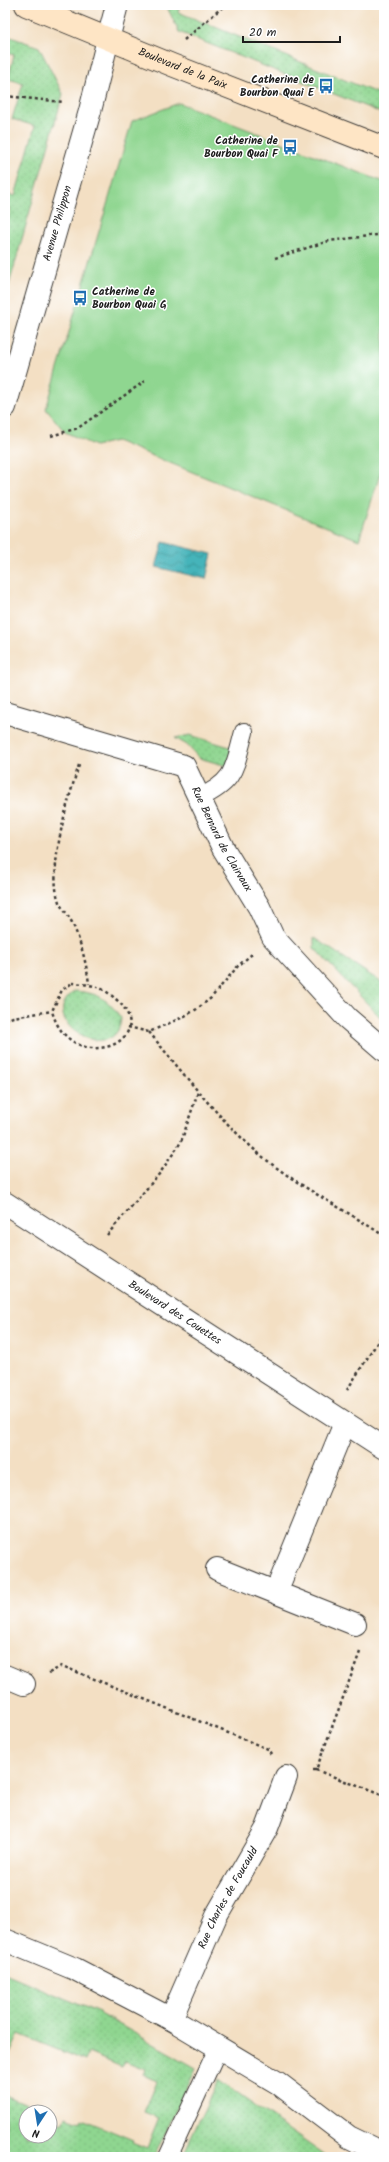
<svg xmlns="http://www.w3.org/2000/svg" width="389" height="2162" viewBox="0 0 389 2162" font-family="Kalam,sans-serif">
<defs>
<pattern id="grass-dots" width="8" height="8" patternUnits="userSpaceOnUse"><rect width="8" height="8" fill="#8fd690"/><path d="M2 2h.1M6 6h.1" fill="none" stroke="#7bb77c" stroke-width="1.8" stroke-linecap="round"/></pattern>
<pattern id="water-waves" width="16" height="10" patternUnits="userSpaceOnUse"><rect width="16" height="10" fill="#44b4ba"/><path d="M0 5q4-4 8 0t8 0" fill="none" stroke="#389296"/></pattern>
</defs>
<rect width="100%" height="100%" fill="#fff"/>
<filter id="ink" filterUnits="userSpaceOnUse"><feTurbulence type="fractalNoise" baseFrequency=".025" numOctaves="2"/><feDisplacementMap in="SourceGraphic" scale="8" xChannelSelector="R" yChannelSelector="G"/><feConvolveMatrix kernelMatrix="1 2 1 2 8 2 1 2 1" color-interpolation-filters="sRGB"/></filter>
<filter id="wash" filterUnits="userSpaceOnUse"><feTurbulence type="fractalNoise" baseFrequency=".012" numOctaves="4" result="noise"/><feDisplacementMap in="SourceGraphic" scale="16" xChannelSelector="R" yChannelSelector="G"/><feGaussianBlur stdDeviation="0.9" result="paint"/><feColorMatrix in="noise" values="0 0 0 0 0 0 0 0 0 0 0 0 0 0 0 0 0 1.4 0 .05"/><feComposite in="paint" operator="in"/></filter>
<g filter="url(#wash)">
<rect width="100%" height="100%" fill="#f3dfc3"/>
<g fill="url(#grass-dots)" stroke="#567956">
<polygon points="166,5 181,5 178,12 384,96 384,114 179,32"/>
<polygon points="5,35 39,47 63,94 5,299 5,230 11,208 5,206 5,193 15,196 35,126 12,119 23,83 8,79 14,55 5,53"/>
<polygon points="190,735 233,748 227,766 199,758 187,745 175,738"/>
<polygon points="314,938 384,984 384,1021 314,948"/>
<path d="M75,991C98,993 107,998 121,1018C118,1069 31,1021 75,991Z"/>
<polygon points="5,1973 99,2013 196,2068 154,2157 5,2157 5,2095 46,2112 26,2112 26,2136 50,2136 50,2117 63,2123 66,2117 80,2122 82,2119 133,2140 132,2142 147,2148 159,2118 144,2112 157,2081 143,2075 145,2069 125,2061 122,2067 88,2053 85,2061 19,2034 5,2065"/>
<polygon points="218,2080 327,2157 182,2157"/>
</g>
<polygon fill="#8fd690" stroke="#567956" points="179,103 384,182 384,462 359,540 116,441 95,446 65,432 46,409 132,121"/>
<polygon fill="url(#water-waves)" stroke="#30686b" points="163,542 212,554 206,579 156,567"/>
</g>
<g filter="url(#ink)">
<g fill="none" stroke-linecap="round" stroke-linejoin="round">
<g stroke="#3c3935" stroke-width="20">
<g id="service">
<path d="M199,798C236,781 234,768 244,732"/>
<polyline points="168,2157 219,2046"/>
</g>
</g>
<g stroke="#3c3935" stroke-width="24">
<g id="minor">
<polyline points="108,39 117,5"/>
<path id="s1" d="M5,713L184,766L223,848L259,907L273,937L347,1018L384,1050"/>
<path id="s2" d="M5,1203L384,1448"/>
<polyline points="217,1569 355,1624"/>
<polyline points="276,1592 345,1423"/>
<polyline points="5,1676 24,1684"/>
<polyline points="5,1940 75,1969 171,2019 278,2083 349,2137 384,2154"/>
<path id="s3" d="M171,2019L216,1916L267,1828L286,1777"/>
</g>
</g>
<g stroke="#3c3935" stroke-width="24">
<g id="tertiary">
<path id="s4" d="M5,407L90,111L108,39"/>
</g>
</g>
<g stroke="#3c3935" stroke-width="24">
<g id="secondary">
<path id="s5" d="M26,5L172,65L384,148"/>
</g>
</g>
<g stroke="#3c3935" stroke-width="2.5" stroke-dasharray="3 3" stroke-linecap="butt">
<polyline points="184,40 225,5"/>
<polyline points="5,96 63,102"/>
<polyline points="275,258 329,241 384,234"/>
<polyline points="51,436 78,428 145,381"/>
<path d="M79,765C68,799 47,869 59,902C61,907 66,912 69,917C79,934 87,965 89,984"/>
<path d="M72,983C95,985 102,986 119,1002C160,1043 70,1077 52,1011L62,990Z"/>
<polyline points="5,1020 13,1017 52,1011"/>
<polyline points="128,1027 149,1032 181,1018 197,1009 211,998 238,966 252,954"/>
<path d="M149,1032C183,1073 216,1116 257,1152C296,1186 342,1207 384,1236"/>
<polyline points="107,1235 160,1173 181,1142 198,1092"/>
<polyline points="347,1390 384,1332"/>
<polyline points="49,1673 62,1666 268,1749 271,1754"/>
<polyline points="313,1770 316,1770 360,1652"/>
<polyline points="316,1770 384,1796"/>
</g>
<use href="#service" stroke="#fff" stroke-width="18"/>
<use href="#minor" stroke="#fff" stroke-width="22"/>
<use href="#tertiary" stroke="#fff" stroke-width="22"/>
<use href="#secondary" stroke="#fee5c5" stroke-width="22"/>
</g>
</g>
<defs>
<g id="bus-bare" transform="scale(1.2)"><path d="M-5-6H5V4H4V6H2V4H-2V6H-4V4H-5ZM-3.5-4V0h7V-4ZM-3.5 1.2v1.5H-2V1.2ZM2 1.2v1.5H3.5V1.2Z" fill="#1f6fb2" stroke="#fff" stroke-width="2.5" paint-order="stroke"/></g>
</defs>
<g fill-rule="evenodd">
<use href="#bus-bare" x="326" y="86"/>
<use href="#bus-bare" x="290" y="147"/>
<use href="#bus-bare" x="80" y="298"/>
</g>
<g text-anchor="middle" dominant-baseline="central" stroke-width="3" stroke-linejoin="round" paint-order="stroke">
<g font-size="11" fill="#1c1c1c" stroke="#fff">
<text stroke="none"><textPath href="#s5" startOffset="169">Boulevard de la Paix</textPath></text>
<text stroke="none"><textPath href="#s4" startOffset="191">Avenue Philippon</textPath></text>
<text stroke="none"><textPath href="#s1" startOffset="269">Rue Bernard de Clairvaux</textPath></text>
<text stroke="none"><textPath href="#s2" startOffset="202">Boulevard des Couettes</textPath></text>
<text stroke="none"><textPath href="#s3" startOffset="134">Rue Charles de Foucauld</textPath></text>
</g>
<g font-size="11" font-weight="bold" fill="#1c1c1c" stroke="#fff" text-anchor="end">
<text x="314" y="80">Catherine de<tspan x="314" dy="13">Bourbon Quai E</tspan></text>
<text x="278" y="141">Catherine de<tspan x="278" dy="13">Bourbon Quai F</tspan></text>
<text x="92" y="292" text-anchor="start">Catherine de<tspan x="92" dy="13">Bourbon Quai G</tspan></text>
</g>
</g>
<rect width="389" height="2162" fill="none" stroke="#fff" stroke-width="20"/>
<g transform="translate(38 2124) rotate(192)"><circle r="19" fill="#ffffff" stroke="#a4a4a4"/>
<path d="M0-3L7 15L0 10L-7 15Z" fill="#1f6fb2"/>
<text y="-6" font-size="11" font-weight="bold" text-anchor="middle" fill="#1c1c1c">N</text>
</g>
<path d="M243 36v6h97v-6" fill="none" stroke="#1c1c1c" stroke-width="2"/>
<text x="249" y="36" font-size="12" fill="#1c1c1c" stroke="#ffffff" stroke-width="3" paint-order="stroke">20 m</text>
</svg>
